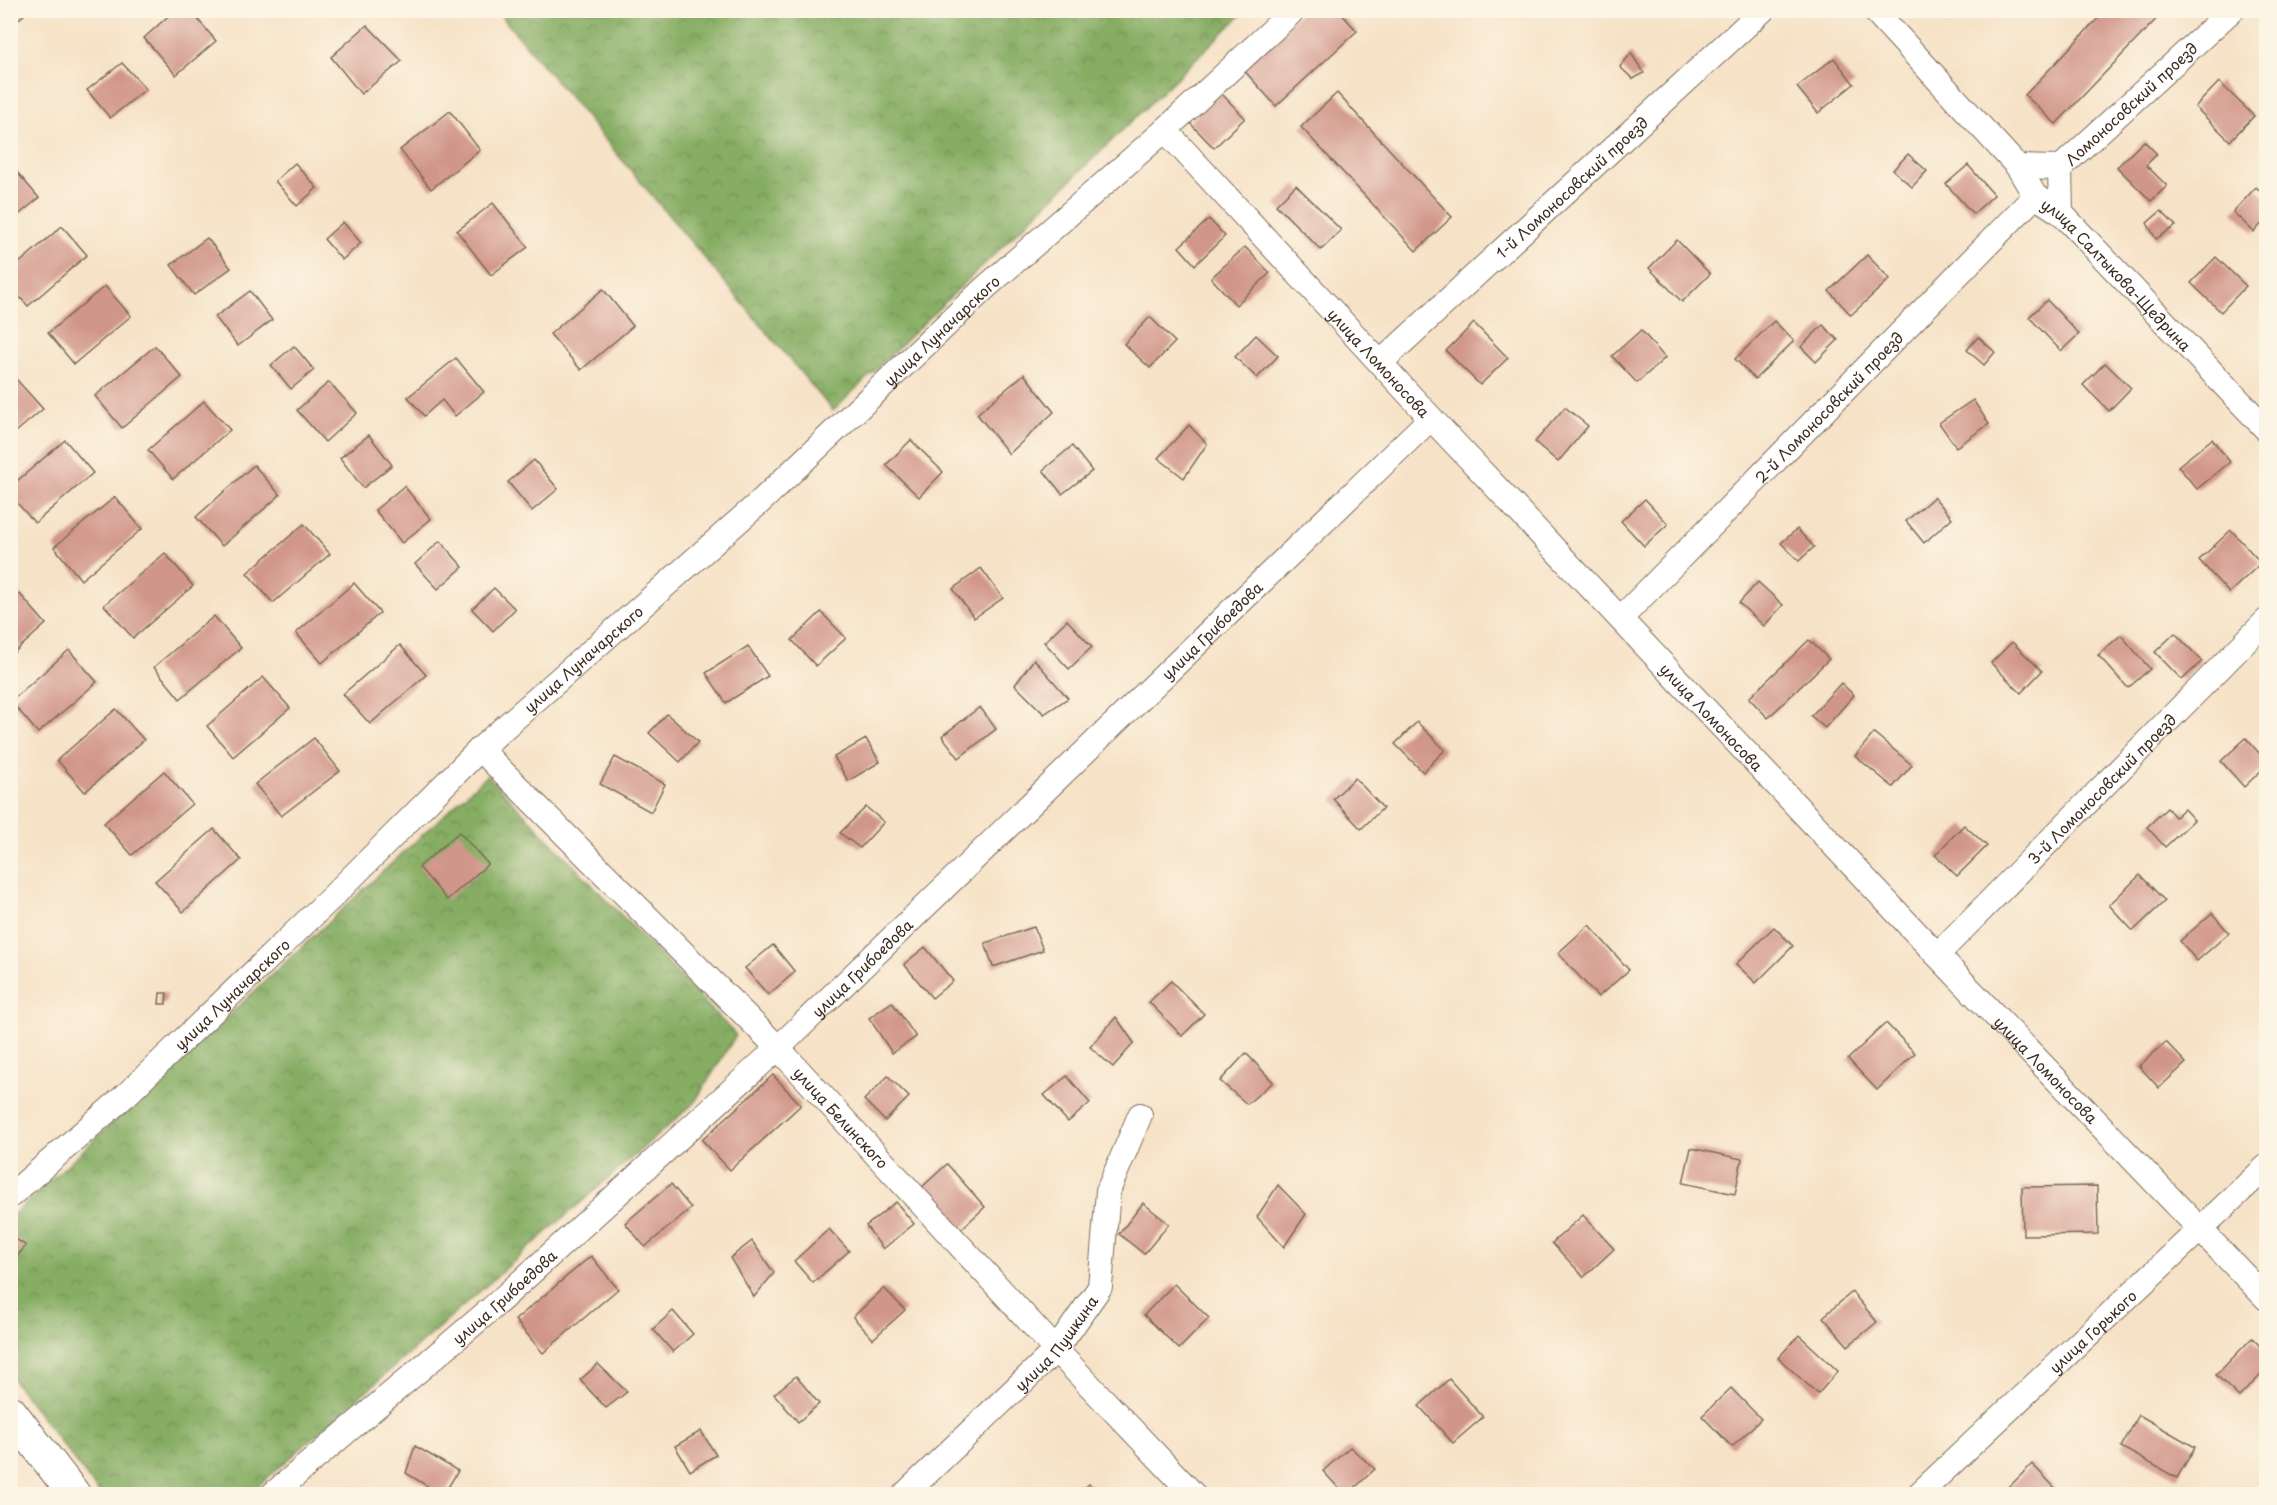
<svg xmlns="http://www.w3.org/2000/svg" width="2277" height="1505" viewBox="0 0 2277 1505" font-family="'Playpen Sans',sans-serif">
<defs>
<pattern id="forest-crowns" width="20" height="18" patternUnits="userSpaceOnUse" patternTransform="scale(1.5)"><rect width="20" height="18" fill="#86ad64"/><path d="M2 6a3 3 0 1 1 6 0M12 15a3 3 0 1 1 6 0" fill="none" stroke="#6f8d52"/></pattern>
</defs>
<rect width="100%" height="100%" fill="#fcf5e5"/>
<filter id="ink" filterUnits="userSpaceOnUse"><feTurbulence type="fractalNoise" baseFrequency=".0167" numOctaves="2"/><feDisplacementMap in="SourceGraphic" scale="12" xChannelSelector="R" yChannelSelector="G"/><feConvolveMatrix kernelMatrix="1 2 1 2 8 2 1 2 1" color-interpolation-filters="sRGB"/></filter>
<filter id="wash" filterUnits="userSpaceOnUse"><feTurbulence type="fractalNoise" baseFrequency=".008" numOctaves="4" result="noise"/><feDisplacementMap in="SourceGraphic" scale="24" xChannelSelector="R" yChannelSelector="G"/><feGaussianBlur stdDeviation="1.35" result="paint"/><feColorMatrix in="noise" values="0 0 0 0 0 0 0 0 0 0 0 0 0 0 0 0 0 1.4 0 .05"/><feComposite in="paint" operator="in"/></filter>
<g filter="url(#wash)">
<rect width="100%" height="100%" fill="#f6e2c6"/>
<g fill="url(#forest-crowns)" stroke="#606c41" stroke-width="1.5">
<polygon points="497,11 1245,11 833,411"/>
<polygon points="487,775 736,1035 694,1103 249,1494 100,1494 11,1377 11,1217"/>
</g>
<g id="blocks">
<g fill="#d1968a">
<polygon points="10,10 30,10 10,26"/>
<polygon points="175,10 190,10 216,41 176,75 144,38"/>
<polygon points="1303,10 1338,10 1357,31 1276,106 1241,67"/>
<polygon points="2106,10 2165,10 2056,124 2025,95"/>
<polygon points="367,25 402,61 361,94 331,57"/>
<polygon points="1631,53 1644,73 1633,79 1620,67"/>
<polygon points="1834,58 1854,84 1818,113 1797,87"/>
<polygon points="122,63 146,89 110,118 87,90"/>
<polygon points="2219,82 2254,116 2230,141 2195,107"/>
<polygon points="1220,92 1245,118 1214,148 1189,122"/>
<polygon points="1337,93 1452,217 1416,251 1301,127"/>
<polygon points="450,111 480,150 431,189 400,150"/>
<polygon points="2144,141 2157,154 2146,165 2167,186 2151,201 2117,167"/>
<polygon points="1908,154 1927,171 1912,187 1893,170"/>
<polygon points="295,163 317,188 297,206 275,181"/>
<polygon points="10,164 39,198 10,222"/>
<polygon points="1968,165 1994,195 1973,214 1946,184"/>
<polygon points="1296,185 1341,230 1321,250 1276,205"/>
<polygon points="2256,187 2266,197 2266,219 2254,232 2233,212"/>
<polygon points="493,203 528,247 491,275 457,231"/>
<polygon points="2161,211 2176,226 2156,239 2147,223"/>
<polygon points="1209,219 1225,236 1195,265 1179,247"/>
<polygon points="343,222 361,243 342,260 324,239"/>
<polygon points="62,226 87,255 28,306 10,287 10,271"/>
<polygon points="207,238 231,268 194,295 171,265"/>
<polygon points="1677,240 1710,274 1682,302 1649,268"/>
<polygon points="1245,247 1270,273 1236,305 1211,278"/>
<polygon points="1867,255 1890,279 1851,315 1829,291"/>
<polygon points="2216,257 2246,286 2221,312 2191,283"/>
<polygon points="105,286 131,316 74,364 48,333"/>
<polygon points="603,289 633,326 581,370 550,334"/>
<polygon points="250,291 272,320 238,346 215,317"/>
<polygon points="2047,300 2079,334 2061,351 2029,317"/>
<polygon points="1150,317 1175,342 1150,368 1124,344"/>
<polygon points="1774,321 1794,341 1755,379 1735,359"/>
<polygon points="1474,323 1508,358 1480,385 1446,351"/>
<polygon points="1823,325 1838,340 1816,362 1801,347"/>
<polygon points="1641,330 1665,358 1637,383 1612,356"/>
<polygon points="1256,335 1278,356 1257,378 1235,357"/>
<polygon points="1978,337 1995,352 1984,365 1967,350"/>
<polygon points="155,346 182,377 122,428 95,396"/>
<polygon points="294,346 314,370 291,389 271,365"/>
<polygon points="456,358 484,392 455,416 442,400 424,416 408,397"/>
<polygon points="2105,363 2131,388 2109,411 2083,385"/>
<polygon points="1024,374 1054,412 1009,454 977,414"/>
<polygon points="16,379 43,409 10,437 10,384"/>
<polygon points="329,382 357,413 325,442 297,410"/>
<polygon points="1973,400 1989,424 1956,447 1939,423"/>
<polygon points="204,401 230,430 173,479 148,450"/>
<polygon points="1565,407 1588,426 1558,462 1535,442"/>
<polygon points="1189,425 1207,444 1184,478 1158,458"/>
<polygon points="369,435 392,465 363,488 340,458"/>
<polygon points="2212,439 2230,462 2197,489 2178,466"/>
<polygon points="65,440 93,473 35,523 10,495 10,487"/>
<polygon points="911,440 943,472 919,497 886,465"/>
<polygon points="1072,446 1092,471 1062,494 1043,470"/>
<polygon points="534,460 558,489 532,511 508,482"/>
<polygon points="254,465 280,495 222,546 196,517"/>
<polygon points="404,486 431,519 402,543 375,510"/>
<polygon points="115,497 142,529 81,580 54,547"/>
<polygon points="1934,497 1952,518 1924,543 1906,521"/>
<polygon points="1645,499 1668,524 1644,546 1621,521"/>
<polygon points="304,524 330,554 273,603 247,573"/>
<polygon points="1797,529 1814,547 1799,561 1781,543"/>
<polygon points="2231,530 2261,563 2229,593 2199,560"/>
<polygon points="440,541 463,567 438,589 415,564"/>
<polygon points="165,553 193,586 133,638 104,605"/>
<polygon points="981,568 1003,598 974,618 953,589"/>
<polygon points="1758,582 1783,605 1764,626 1739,603"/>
<polygon points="354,583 380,613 322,663 296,633"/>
<polygon points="494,588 515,609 493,631 472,609"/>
<polygon points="20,594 46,624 10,656 10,602"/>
<polygon points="821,612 846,638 816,666 792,640"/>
<polygon points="214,616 241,648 180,699 154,667"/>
<polygon points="1067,620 1092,647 1069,669 1044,642"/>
<polygon points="2175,633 2202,661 2182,680 2155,652"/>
<polygon points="2121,635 2150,669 2128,688 2098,655"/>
<polygon points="1809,640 1829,659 1768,718 1749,698"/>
<polygon points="2012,642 2042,671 2021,693 1991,663"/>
<polygon points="400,645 426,675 370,724 343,694"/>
<polygon points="748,646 768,676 726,703 706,673"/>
<polygon points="69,650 97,682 38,733 11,701"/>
<polygon points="1034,659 1068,698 1044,714 1015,685"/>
<polygon points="263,677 290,708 233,757 207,726"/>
<polygon points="1841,683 1854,695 1825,728 1811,716"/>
<polygon points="980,707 996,729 959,758 942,736"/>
<polygon points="116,709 144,740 85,792 57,760"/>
<polygon points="667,714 698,742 680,762 649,733"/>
<polygon points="1417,722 1445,750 1423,772 1395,744"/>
<polygon points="1874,733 1912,765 1893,787 1855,756"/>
<polygon points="314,738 340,771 281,816 255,784"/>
<polygon points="2246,738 2266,761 2266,766 2244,787 2221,761"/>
<polygon points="866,739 880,762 848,781 834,757"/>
<polygon points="615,757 665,784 651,812 600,784"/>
<polygon points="164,771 192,804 132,855 104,823"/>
<polygon points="1355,778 1383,808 1361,829 1333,799"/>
<polygon points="866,807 884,822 860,848 840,833"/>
<polygon points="2167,808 2175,817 2184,809 2194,820 2165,847 2147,827"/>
<polygon points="1964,825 1987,846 1957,876 1935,855"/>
<polygon points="214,829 241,860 183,912 155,881"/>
<polygon points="459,832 488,864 447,900 419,867"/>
<polygon points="2140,875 2165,901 2133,931 2109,905"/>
<polygon points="2212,913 2229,933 2197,961 2180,941"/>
<polygon points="1589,925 1629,970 1598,997 1558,953"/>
<polygon points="1034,927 1043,950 993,967 985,943"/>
<polygon points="1774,927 1793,946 1756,983 1736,964"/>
<polygon points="773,945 795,972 768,995 745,968"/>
<polygon points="925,947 953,981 932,998 904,964"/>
<polygon points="1171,981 1204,1014 1182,1036 1149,1002"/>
<polygon points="160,993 167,993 166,1004 159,1004"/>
<polygon points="892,1002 916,1037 892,1053 869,1018"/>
<polygon points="1116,1017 1134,1043 1113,1067 1090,1047"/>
<polygon points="1886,1023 1915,1053 1877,1090 1848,1059"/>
<polygon points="2166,1042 2186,1063 2159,1088 2139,1066"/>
<polygon points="1246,1053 1273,1082 1247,1104 1220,1081"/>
<polygon points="773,1075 801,1105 730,1170 702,1140"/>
<polygon points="888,1076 909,1097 885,1121 864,1100"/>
<polygon points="1067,1076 1090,1103 1068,1122 1044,1095"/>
<polygon points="1691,1148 1742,1159 1735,1194 1683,1183"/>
<polygon points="947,1164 985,1207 959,1231 921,1188"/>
<polygon points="671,1184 691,1208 645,1247 625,1223"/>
<polygon points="1278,1185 1306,1214 1284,1247 1257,1217"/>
<polygon points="2097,1186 2098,1234 2023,1235 2022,1187"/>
<polygon points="896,1202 914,1224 883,1249 866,1226"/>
<polygon points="1143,1203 1169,1224 1144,1254 1119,1234"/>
<polygon points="1583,1215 1614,1249 1584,1277 1552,1243"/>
<polygon points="829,1229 849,1251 813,1283 794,1261"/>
<polygon points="10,1235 26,1246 18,1255 10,1251"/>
<polygon points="752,1241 774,1273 754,1297 730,1258"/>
<polygon points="591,1256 618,1289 543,1353 515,1320"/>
<polygon points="1174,1284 1209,1318 1179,1349 1144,1315"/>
<polygon points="884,1288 905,1310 873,1339 853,1317"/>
<polygon points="1852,1292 1877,1322 1848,1346 1823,1317"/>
<polygon points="673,1311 693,1334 673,1352 653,1329"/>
<polygon points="1799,1335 1838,1371 1818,1394 1778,1358"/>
<polygon points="2252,1338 2266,1352 2266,1370 2239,1397 2216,1375"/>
<polygon points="598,1364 627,1392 606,1408 580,1380"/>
<polygon points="796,1376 819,1404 798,1422 774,1394"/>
<polygon points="1449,1379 1483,1417 1453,1443 1419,1406"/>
<polygon points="1731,1388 1761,1419 1732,1447 1702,1416"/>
<polygon points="2139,1415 2195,1447 2177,1478 2121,1447"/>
<polygon points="701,1431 716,1455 690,1471 675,1446"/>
<polygon points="415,1446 458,1471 444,1494 440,1494 406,1473"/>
<polygon points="1350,1447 1375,1469 1348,1494 1344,1494 1323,1471"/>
<polygon points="2032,1464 2061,1494 2014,1494 2008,1488"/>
<polygon points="1089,1484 1099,1494 1078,1494"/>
<polygon points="1447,1488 1456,1494 1443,1494"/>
</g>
</g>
</g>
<g filter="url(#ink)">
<use href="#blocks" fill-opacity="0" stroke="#7c6a59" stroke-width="1.5"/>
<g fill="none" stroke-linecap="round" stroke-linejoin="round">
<g stroke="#7c6a59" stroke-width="26">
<g id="minor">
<path id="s1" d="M1874,10L2018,167L2035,196L2061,213L2266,429"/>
<path id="s2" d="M1165,130L1431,418L1937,955L2266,1298"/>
<path id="s3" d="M2018,167L2060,168L2232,10"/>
<polyline points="2060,168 2061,213"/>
<path id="s4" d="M1380,363L1763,10"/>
<path id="s5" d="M1621,618L2035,196"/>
<path id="s6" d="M480,749L778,1048L1056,1350L1193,1494"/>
<path id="s7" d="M1937,955L2266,621"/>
<path id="s8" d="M10,1196L127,1094L332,897L480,749L760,502L986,287L1165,130L1294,10"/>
<path id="s9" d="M273,1494L492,1308L778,1048L1431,418"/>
<path id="s10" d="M905,1494L1056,1350L1100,1287L1108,1191L1140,1115"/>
<path id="s11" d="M1919,1494L2266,1167"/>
</g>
</g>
<g stroke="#7c6a59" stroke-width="34">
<polyline id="major" points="10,1411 74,1494"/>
</g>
<use href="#minor" stroke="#fff" stroke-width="24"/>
<use href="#major" stroke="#fff" stroke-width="32"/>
</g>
</g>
<g text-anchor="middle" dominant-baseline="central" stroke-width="4.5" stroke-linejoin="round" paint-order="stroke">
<g font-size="15" fill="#3b2a1e" stroke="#fcf5e5">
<text stroke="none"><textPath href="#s3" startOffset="138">Ломоносовский проезд</textPath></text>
<text stroke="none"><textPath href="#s4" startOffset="260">1-й Ломоносовский проезд</textPath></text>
<text stroke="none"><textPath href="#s1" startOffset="360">улица Салтыкова-Щедрина</textPath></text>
<text stroke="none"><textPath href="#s8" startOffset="1272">улица Луначарского</textPath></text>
<text stroke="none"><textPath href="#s2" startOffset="316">улица Ломоносова</textPath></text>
<text stroke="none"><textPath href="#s5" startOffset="296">2-й Ломоносовский проезд</textPath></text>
<text stroke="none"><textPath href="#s9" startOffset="1276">улица Грибоедова</textPath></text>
<text stroke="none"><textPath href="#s8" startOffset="786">улица Луначарского</textPath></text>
<text stroke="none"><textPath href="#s2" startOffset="802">улица Ломоносова</textPath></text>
<text stroke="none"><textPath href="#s7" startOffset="234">3-й Ломоносовский проезд</textPath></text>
<text stroke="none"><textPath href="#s9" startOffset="790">улица Грибоедова</textPath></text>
<text stroke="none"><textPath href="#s8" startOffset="300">улица Луначарского</textPath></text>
<text stroke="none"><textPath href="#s2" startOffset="1288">улица Ломоносова</textPath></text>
<text stroke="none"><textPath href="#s6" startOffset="516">улица Белинского</textPath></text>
<text stroke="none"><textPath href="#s9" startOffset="304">улица Грибоедова</textPath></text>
<text stroke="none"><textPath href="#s11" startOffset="238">улица Горького</textPath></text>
<text stroke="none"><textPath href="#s10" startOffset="214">улица Пушкина</textPath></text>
</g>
</g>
<rect width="2277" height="1505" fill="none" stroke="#fcf5e5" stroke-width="36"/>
</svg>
